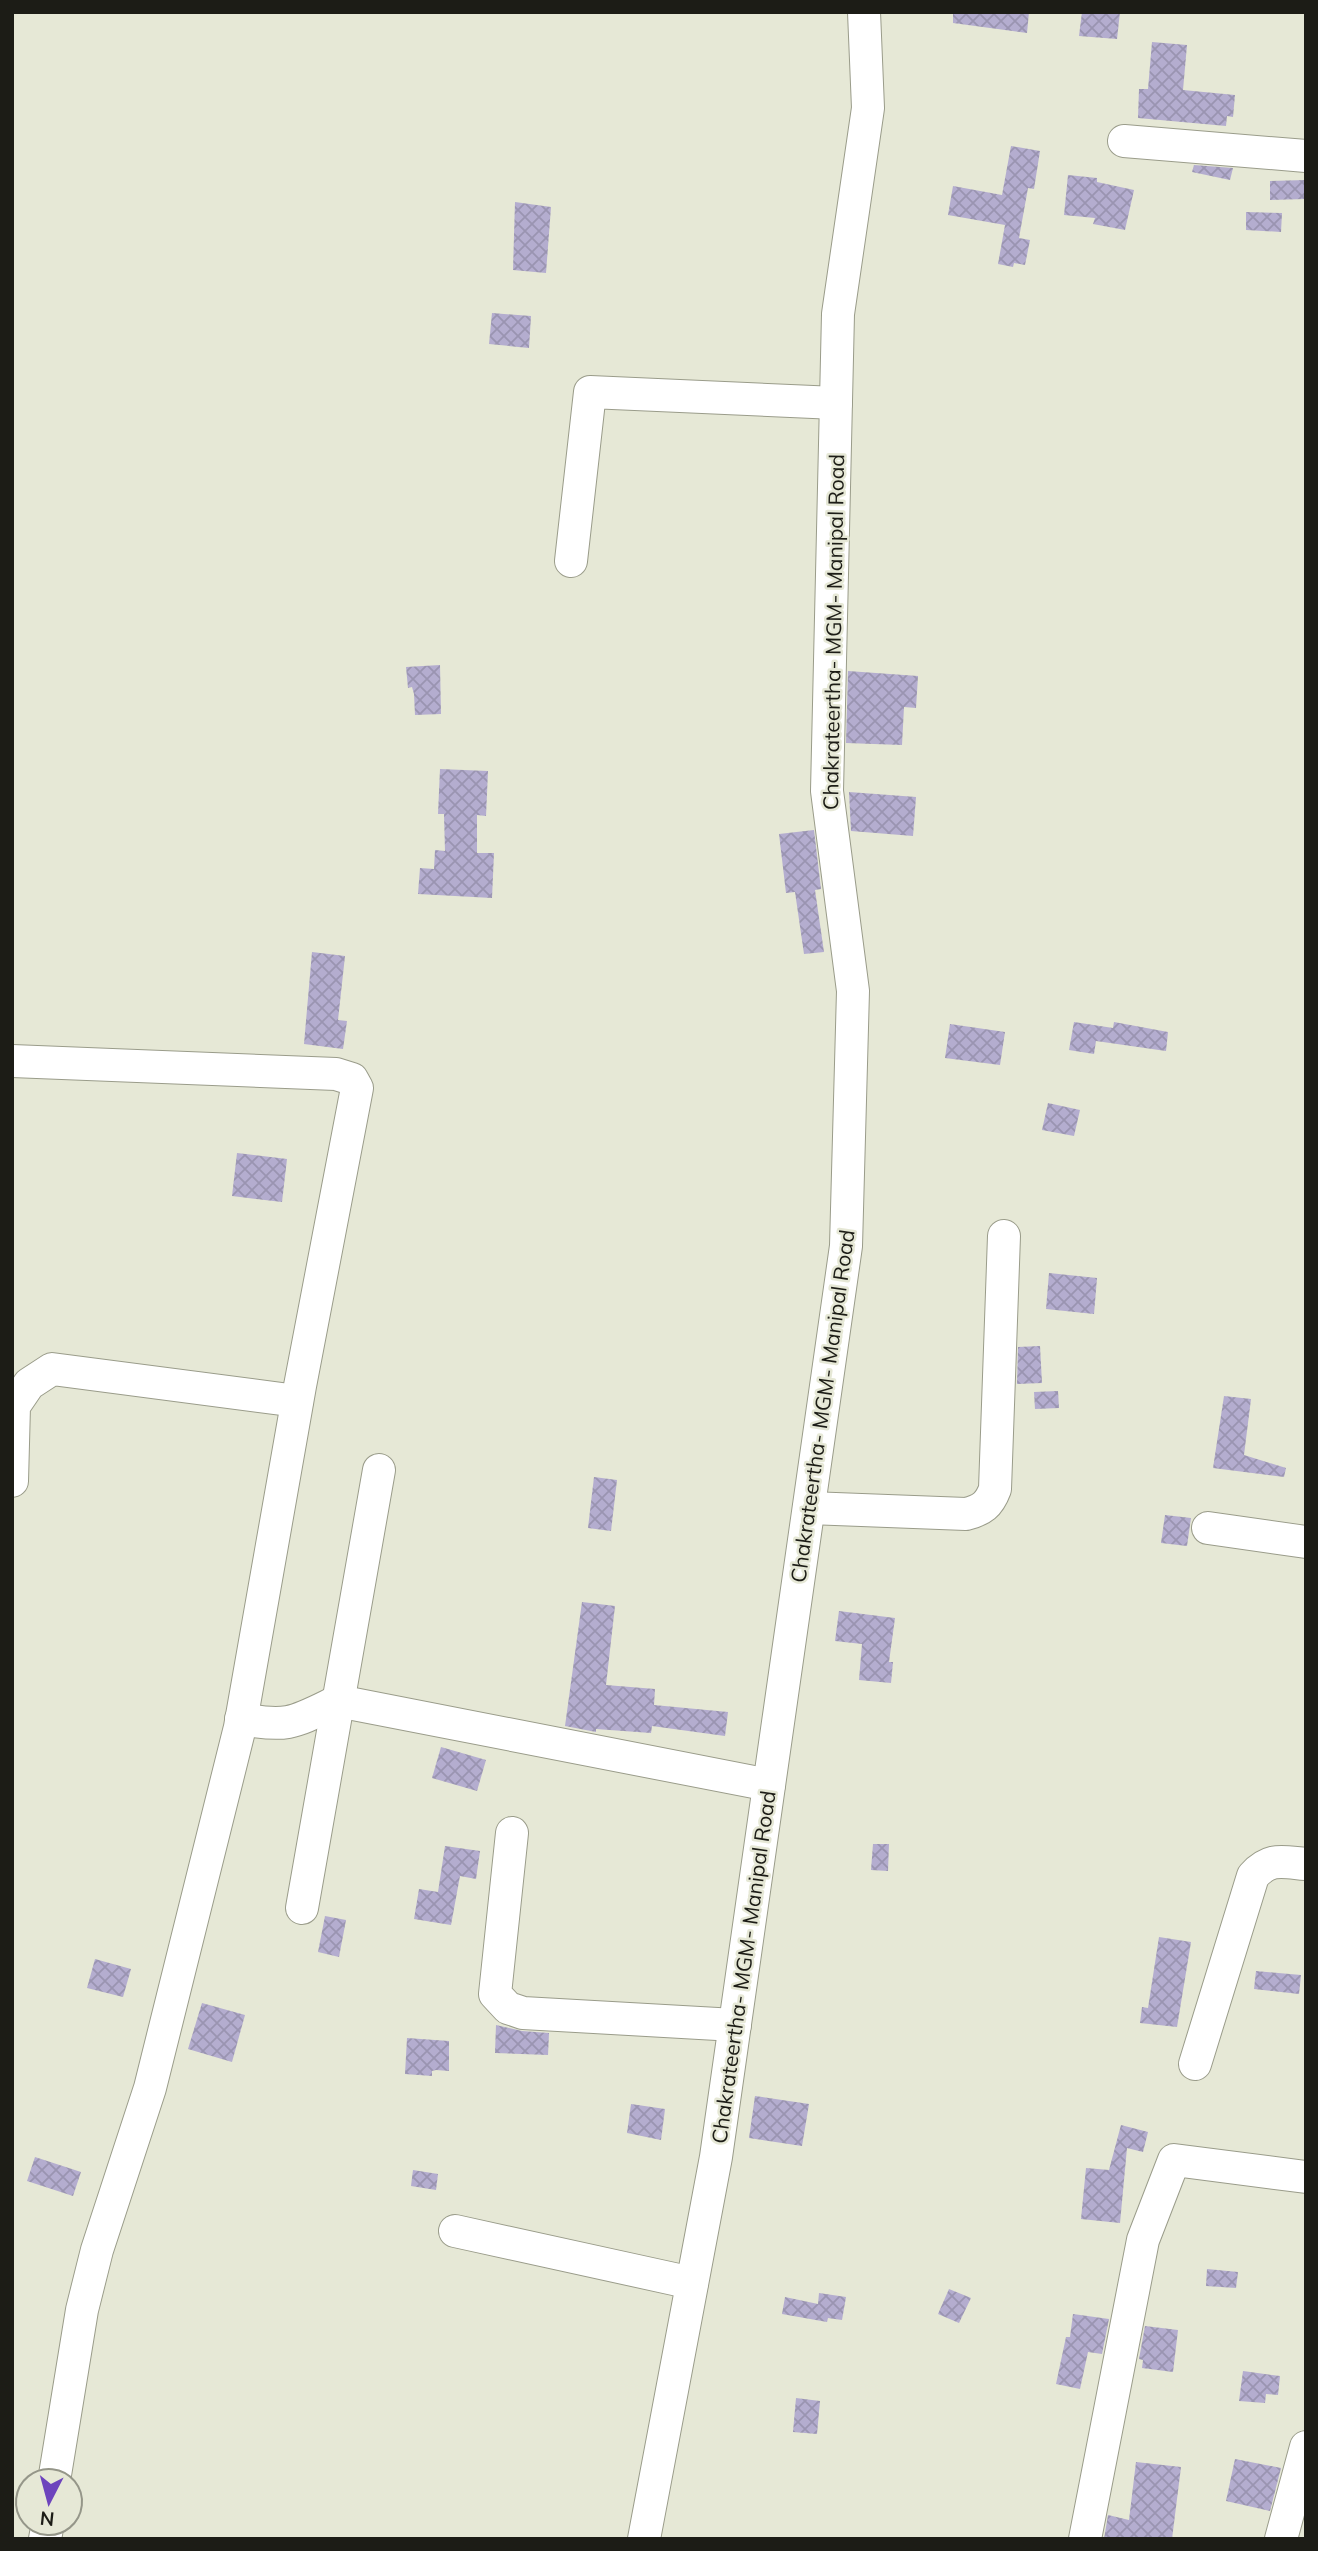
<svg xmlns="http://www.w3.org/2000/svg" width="1318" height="2551" viewBox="0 0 1318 2551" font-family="Mulish,sans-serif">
<defs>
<pattern id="building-cross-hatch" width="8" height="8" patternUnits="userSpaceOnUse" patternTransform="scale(1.75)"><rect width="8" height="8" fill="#b4adcf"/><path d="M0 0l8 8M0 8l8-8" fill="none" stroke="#9a94b1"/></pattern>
</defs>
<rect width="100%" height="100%" fill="#e6e8d6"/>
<g fill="url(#building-cross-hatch)">
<polygon points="953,12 1029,12 1027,33 953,23"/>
<polygon points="1082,12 1120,12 1117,39 1079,36"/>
<polygon points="1152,42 1187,45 1183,90 1235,95 1233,117 1227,116 1226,126 1138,118 1139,89 1148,89"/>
<polygon points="1011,146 1040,151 1034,189 1028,188 1019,238 1030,240 1025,265 1014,263 1013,267 998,264 1005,225 948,215 953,186 1002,195"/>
<polygon points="1194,165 1233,168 1230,180 1192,172"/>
<polygon points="1068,175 1097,178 1097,182 1134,190 1125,230 1093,224 1095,218 1064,215"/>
<polygon points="1306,180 1306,199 1270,200 1270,181"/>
<polygon points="515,202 551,207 546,273 513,270"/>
<polygon points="1246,212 1282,213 1281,232 1246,230"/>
<polygon points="492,313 531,316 529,348 489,344"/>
<polygon points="440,665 441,714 415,715 414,694 412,687 408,688 406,667"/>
<polygon points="848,671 918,676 916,708 904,707 902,745 846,743"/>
<polygon points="440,769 488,771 486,816 477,815 477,853 494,853 492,898 418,894 420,868 434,869 435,850 445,851 444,814 438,814"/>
<polygon points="849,792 916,797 913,836 851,831"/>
<polygon points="814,830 821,889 815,890 824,952 804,954 795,892 786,893 779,834"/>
<polygon points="312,952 345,956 338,1020 347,1021 343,1049 304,1044"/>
<polygon points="1074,1022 1113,1028 1114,1022 1168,1032 1166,1051 1096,1041 1094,1054 1069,1050"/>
<polygon points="950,1024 1005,1032 1000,1065 945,1058"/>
<polygon points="1048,1103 1080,1110 1074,1136 1042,1130"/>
<polygon points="237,1153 287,1159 282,1202 232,1196"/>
<polygon points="1049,1273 1097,1278 1094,1314 1046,1309"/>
<polygon points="1040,1346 1042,1383 1017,1384 1018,1347"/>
<polygon points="1058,1391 1059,1408 1035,1409 1034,1392"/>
<polygon points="1224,1396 1251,1399 1244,1455 1286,1468 1284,1477 1213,1468"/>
<polygon points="594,1477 617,1480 611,1531 588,1528"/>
<polygon points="1165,1515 1191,1518 1187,1546 1161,1543"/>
<polygon points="582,1602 615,1606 606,1685 655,1689 654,1705 728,1712 725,1736 652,1726 651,1733 596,1729 596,1732 565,1726"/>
<polygon points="839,1611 895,1618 889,1662 893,1662 891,1683 859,1680 862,1644 835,1641"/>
<polygon points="441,1747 486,1760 477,1791 432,1778"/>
<polygon points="873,1844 889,1844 888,1871 871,1870"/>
<polygon points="445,1846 480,1851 476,1879 460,1876 451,1925 414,1919 419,1889 438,1892"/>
<polygon points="325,1916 346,1920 339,1957 318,1952"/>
<polygon points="1159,1937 1191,1942 1177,2027 1140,2023 1142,2007 1148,2008"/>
<polygon points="95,1959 131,1969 123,1997 87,1988"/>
<polygon points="1256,1971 1301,1975 1299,1994 1254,1989"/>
<polygon points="202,2003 245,2015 232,2062 188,2049"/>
<polygon points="496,2025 522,2031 549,2033 548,2055 495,2053"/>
<polygon points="407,2038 449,2041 449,2071 436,2070 432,2071 432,2076 405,2074"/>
<polygon points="755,2096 809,2104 802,2146 749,2138"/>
<polygon points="631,2104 665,2109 661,2140 627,2133"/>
<polygon points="1121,2125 1148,2132 1143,2152 1127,2148 1120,2223 1081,2219 1086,2168 1109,2170"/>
<polygon points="35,2157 81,2172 73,2196 27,2181"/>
<polygon points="413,2170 438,2174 436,2190 411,2186"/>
<polygon points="1207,2269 1238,2272 1236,2288 1206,2286"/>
<polygon points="949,2289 971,2298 959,2323 938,2314"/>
<polygon points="819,2293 846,2297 842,2320 828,2318 827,2322 782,2314 785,2297 818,2304"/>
<polygon points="1073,2314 1109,2319 1102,2354 1088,2352 1080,2389 1056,2384 1066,2337 1070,2337"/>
<polygon points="1145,2326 1178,2330 1173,2372 1142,2368 1143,2360 1139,2359"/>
<polygon points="1243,2371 1280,2376 1278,2395 1266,2394 1265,2403 1239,2401"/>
<polygon points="796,2398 820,2401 817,2434 793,2432"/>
<polygon points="1235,2459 1281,2468 1270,2511 1226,2501"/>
<polygon points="1136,2462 1181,2467 1172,2539 1104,2539 1108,2515 1129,2520"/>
</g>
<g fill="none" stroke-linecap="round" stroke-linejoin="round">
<g stroke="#9a9c8a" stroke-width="34">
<g id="minor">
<polyline points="1124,141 1306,156"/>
<polyline points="571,561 590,392 836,403"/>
<polyline points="12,1061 336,1074 352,1079 357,1088 300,1386 240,1727 150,2088 97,2250 82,2310 54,2481"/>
<polyline points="12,1481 14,1406 29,1384 52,1369 297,1401"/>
<path d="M809,1508L966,1514C982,1510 989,1505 995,1489L1004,1236"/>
<polyline points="1208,1528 1306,1542"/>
<path d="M241,1719C289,1728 295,1722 338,1701L769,1785"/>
<polyline points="512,1833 495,1994 508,2008 523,2013 735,2025"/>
<polyline points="302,1908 379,1470"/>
<path d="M1195,2064L1253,1876C1270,1857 1282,1862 1306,1864"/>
<polyline points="455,2231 692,2283"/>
<polyline points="45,2539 48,2523"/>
<polyline points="644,2539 716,2157 846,1246 853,991 827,791 838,314 868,108 864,12"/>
<polyline points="1085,2539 1143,2240 1174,2160 1306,2177"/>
<polyline points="1281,2539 1306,2447"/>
</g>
</g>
<use href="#minor" stroke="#fff" stroke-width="32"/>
</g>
<g text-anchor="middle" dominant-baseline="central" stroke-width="5" stroke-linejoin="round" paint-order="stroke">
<g font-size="21" fill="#1c1c16" stroke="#e6e8d6">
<text transform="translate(833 632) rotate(-89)">Chakrateertha- MGM- Manipal Road</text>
<text transform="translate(822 1406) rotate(-82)">Chakrateertha- MGM- Manipal Road</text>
<text transform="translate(743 1967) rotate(-82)">Chakrateertha- MGM- Manipal Road</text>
</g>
</g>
<rect width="1318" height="2551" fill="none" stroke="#1c1c16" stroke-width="28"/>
<g transform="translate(49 2502) rotate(186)"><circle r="33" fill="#e6e8d6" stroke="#959689" stroke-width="2"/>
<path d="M0-5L12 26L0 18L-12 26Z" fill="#6d44bd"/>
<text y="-10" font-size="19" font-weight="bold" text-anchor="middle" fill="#1c1c16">N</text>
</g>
</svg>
